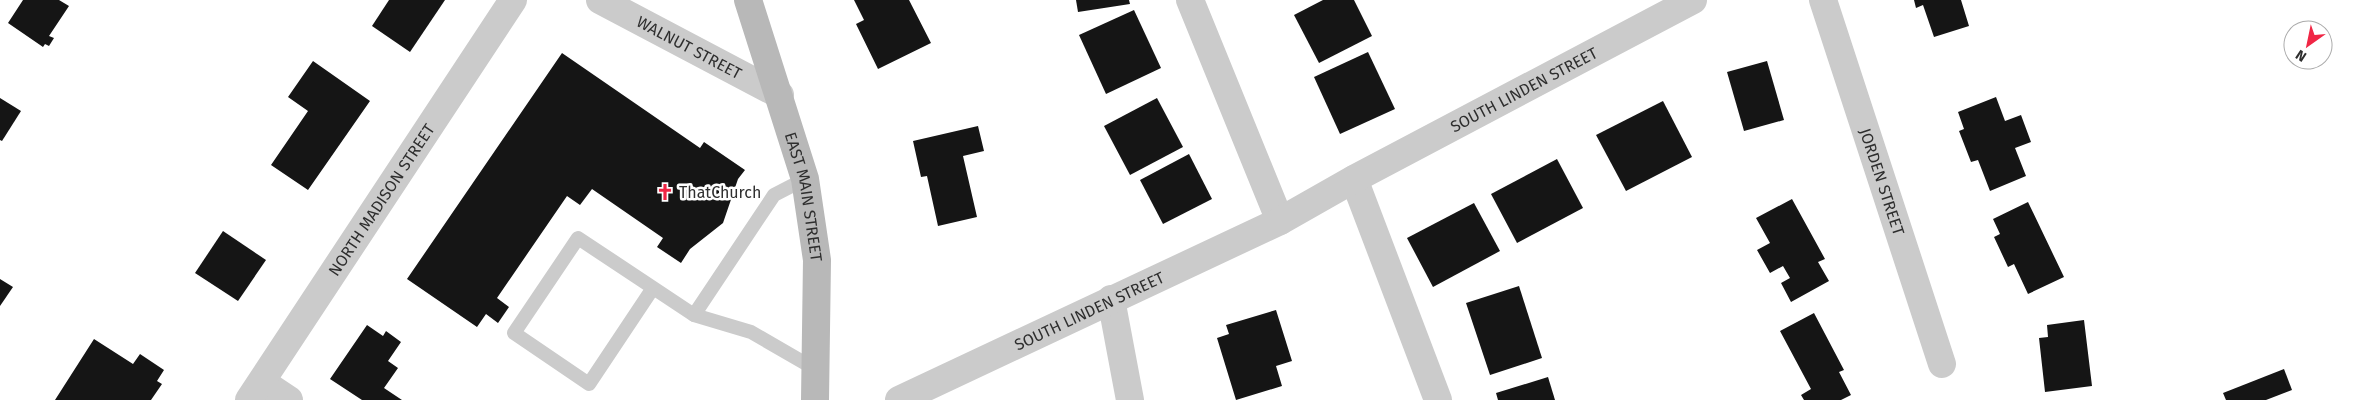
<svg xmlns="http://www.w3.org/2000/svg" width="2353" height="400" viewBox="0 0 2353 400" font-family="'Fira Sans',sans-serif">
<rect width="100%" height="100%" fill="#fff"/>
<g fill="#151515">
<polygon points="23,0 59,0 69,6 49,36 54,38 49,46 45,44 43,47 8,23"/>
<polygon points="389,0 445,0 410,52 372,26"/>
<polygon points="854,0 909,0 931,43 878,69 856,24 864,20"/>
<polygon points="1076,0 1129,0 1130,4 1078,12"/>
<polygon points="1323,0 1354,0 1372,36 1319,63 1294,15"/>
<polygon points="1914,0 1961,0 1969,26 1934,37 1923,5 1916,8"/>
<polygon points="1134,10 1161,68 1106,94 1079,35"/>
<polygon points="1368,52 1395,109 1340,134 1314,77"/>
<polygon points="562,53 700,148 704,142 745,170 738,179 723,223 690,249 681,263 657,247 663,238 592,189 580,205 567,196 497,298 509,307 498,323 486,314 477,327 407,279"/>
<polygon points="313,61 370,101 308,190 271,165 308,111 288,97"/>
<polygon points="1767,61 1784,120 1744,131 1727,72"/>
<polygon points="1996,97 2005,121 2021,115 2031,142 2015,148 2026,176 1990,191 1978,160 1971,162 1959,131 1964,129 1958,112"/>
<polygon points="0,98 21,111 2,141 0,140"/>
<polygon points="1157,98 1183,147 1130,175 1104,126"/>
<polygon points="1663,101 1692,157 1626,191 1596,135"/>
<polygon points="978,126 984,151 963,156 977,217 938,226 927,176 921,177 913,141"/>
<polygon points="1189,154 1212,199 1163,224 1140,180"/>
<polygon points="1557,159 1583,208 1517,243 1491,194"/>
<polygon points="1792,199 1825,259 1818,262 1829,281 1791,302 1781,283 1790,278 1783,266 1770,273 1757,250 1770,243 1756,218"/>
<polygon points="2028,202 2064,277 2028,294 2014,264 2008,267 1994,237 2000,234 1993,219"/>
<polygon points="1474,203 1500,251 1433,287 1407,238"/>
<polygon points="223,231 266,260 238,301 195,273"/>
<polygon points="0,279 13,287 0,306"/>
<polygon points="1519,286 1542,358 1490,375 1466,303"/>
<polygon points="1276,310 1292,361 1276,366 1282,386 1236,400 1217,338 1229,334 1226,325"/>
<polygon points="1814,313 1844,370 1839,372 1851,395 1841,400 1804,400 1801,395 1811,389 1780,331"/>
<polygon points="2084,320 2092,386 2045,392 2039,338 2048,337 2047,325"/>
<polygon points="367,325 383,336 386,331 401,342 388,361 398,368 384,388 402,400 362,400 330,379"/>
<polygon points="94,339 133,364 140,354 164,370 157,381 162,384 151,400 55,400"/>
<polygon points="2284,369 2292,390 2266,400 2226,400 2223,393"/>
<polygon points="1548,377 1555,400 1498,400 1496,393"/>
</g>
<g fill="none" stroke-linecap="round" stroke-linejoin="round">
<g stroke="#cbcbcb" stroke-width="14">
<polyline points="653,288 589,384 514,333 578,238 694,315 774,195 805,179"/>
<polyline points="694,315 751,332 815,369"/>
</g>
<g stroke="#cbcbcb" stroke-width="28">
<path id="s1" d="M600,0L780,95"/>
<polyline points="1190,0 1280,221"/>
<path id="s2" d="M1823,0L1942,364"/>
<polyline points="1354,179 1438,400"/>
<polyline points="1111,299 1130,400"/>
<polyline points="262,382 289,400"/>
<path id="s3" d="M249,400L513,0"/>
<path id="s4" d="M899,400L1280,221L1354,179L1693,0"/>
</g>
<path stroke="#b8b8b8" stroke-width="28" id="s5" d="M748,0L805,179L817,260L815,400"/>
</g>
<defs>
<g id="church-bare" transform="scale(1.35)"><path d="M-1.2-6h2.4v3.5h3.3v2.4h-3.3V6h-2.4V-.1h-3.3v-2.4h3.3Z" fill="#f02645" stroke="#fff" stroke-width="2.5" paint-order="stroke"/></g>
</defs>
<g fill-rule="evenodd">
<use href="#church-bare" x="665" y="192"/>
</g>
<g text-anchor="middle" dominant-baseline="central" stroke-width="5" stroke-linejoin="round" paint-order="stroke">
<g font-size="16" fill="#2e2e2e" stroke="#fff">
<text stroke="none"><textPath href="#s1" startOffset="101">WALNUT STREET</textPath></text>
<text stroke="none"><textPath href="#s4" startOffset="698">SOUTH LINDEN STREET</textPath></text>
<text stroke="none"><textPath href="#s2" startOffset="191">JORDEN STREET</textPath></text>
<text stroke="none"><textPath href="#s5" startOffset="205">EAST MAIN STREET</textPath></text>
<text stroke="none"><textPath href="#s3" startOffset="240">NORTH MADISON STREET</textPath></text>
<text stroke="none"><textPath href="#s4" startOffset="210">SOUTH LINDEN STREET</textPath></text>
</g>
<g font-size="16" fill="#2e2e2e" stroke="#fff" text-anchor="start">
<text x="679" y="192">ThatChurch</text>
</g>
</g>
<g transform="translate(2308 45) rotate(213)"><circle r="24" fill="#ffffff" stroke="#ababab"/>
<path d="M0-4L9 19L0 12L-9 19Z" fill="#f02645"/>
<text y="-8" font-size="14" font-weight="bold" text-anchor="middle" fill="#2e2e2e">N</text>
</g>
</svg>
